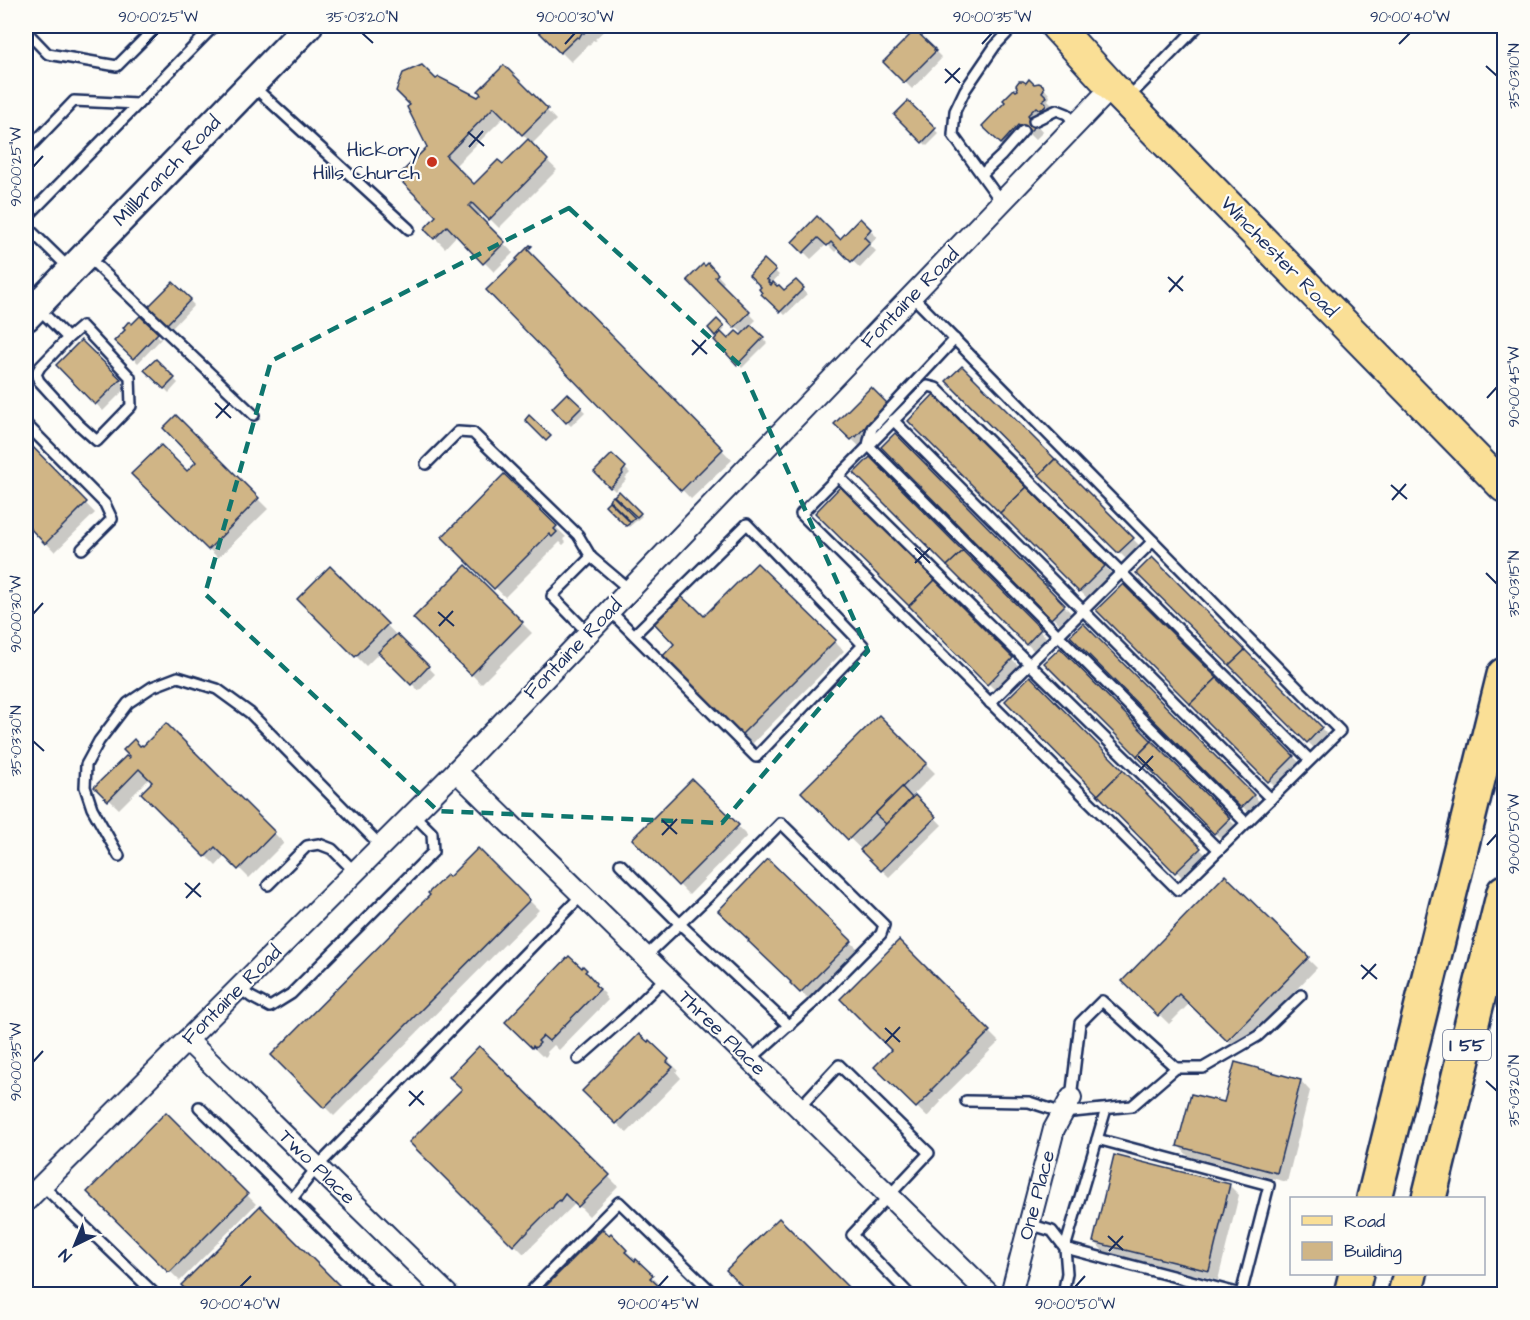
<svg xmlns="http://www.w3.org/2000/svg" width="1530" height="1320" viewBox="0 0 1530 1320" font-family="'Architects Daughter',sans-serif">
<rect width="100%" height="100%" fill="#fdfcf7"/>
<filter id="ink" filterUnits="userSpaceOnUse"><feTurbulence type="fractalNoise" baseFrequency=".0167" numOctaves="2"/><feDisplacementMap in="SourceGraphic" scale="12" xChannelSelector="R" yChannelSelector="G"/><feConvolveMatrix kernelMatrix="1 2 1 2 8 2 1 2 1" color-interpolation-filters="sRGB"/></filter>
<g filter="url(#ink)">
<g fill="#0003" fill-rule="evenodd">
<polygon points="535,26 609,26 595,39 597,40 595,41 593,40 589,46 588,45 571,62"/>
<polygon points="920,36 941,57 940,58 941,59 912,89 885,62"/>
<path d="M504,67L556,120L531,145L557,170L499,228L483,212L478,217L513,253L494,272L457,235L445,248L426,229L438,216L429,147L436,81L478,99ZM505,116L529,141L503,167L474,187L454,167Z"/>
<polygon points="1034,86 1042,86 1049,94 1050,97 1048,100 1053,105 1050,108 1052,110 1035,123 1043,132 1035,140 1026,131 1008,149 984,126 1016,94"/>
<polygon points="908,103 939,134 927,146 896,115"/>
<polygon points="817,218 840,241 860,220 877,237 870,245 876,251 860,268 839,248 835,252 827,244 811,259 794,242"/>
<polygon points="526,250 732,460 691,499 488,290 519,260"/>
<polygon points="764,261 779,275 772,283 777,289 783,291 796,282 807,294 785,315 763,294"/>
<polygon points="708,265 724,282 721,285 756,320 750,326 767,343 742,368 716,340 719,337 710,328 717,321 725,329 720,334 728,341 741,338 744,335 689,280"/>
<polygon points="173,284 194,305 172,328 151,307"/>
<polygon points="140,318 161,339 138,363 116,341"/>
<polygon points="81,342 127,387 103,411 58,365"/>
<polygon points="156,361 178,383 169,393 146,370"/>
<polygon points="962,368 1140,546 1126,559 949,381"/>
<polygon points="871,389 893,412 890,415 891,416 889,416 864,443 859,446 836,424"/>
<polygon points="567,395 585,412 571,426 563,419"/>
<polygon points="934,396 1114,576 1090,601 910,421"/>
<polygon points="176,417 268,509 218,558 134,474 187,473 199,462"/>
<polygon points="895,435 1074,616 1062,627 884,447"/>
<polygon points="26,442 95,513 55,552 26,522"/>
<polygon points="612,456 630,473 625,478 627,479 615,491 596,472"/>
<polygon points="870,459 1047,638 1034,651 857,473"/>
<polygon points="504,476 566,537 563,539 566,542 563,545 560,542 505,597 444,537"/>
<polygon points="841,488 1022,669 998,693 817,513"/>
<polygon points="619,493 642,516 629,527 607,505 613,498 629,513 632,510"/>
<polygon points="1152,559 1328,735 1315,749 1138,573"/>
<polygon points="757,565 844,651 752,744 664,657"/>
<polygon points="466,567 532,633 481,684 416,618"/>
<polygon points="330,568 435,674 419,691 380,652 366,666 299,599"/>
<polygon points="1123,586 1303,766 1279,791 1099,610"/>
<polygon points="1083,625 1263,805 1252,816 1072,636"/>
<polygon points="1060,650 1236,826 1222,840 1046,663"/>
<polygon points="1030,678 1209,858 1186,881 1007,701"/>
<polygon points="879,717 935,773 913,795 942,825 889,877 803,792"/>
<polygon points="166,725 284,843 249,878 226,855 216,866 143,793 154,782 150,778 119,809 96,787 129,761"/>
<polygon points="693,781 747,836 689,895 634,839"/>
<polygon points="478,850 539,910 334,1116 273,1055"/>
<polygon points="768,861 860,951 811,1002 792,983"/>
<polygon points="1225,877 1317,968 1238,1050 1190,1003 1169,1024 1124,980"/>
<polygon points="899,942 999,1042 940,1100 941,1102 927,1117 876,1067 893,1050"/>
<polygon points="583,968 595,980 593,982 605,994 604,995 608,1000 559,1050 554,1045 547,1052 548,1054 545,1057 543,1055 542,1056 507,1022"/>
<polygon points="649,1042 678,1070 676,1072 681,1078 627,1133 584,1091"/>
<polygon points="479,1048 618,1186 589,1216 576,1203 524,1254 412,1142 464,1090"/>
<polygon points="1301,1081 1310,1091 1287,1182 1188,1156 1179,1146 1225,1104"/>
<polygon points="166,1114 256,1204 180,1281 89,1192"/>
<polygon points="1229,1185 1239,1195 1218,1280 1104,1252 1095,1242"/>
<polygon points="260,1208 346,1294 192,1294 183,1285"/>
<polygon points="779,1220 853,1294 752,1294 738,1280"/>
<polygon points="603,1231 609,1237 611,1235 669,1294 540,1294"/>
</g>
<g fill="#d0b586" stroke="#1b2f5e" stroke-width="1.5">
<polygon points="533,26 589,26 584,33 583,31 579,38 577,37 560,53"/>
<polygon points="915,30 935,49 934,50 936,51 904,83 883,62"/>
<polygon points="422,65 436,79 439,77 478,97 481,94 478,91 504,65 548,109 522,135 494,107 446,156 474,184 498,160 503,164 528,139 548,160 489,220 472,203 469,206 505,242 483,264 447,226 434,239 424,229 436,216 397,177 427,147 407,107 410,105 396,91 403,73"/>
<polygon points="1029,79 1034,84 1039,83 1043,85 1044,89 1042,92 1047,97 1043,100 1046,103 1045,107 1040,110 1036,107 1028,115 1037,124 1027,134 1018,125 1001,144 982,126 1005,102 1003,100 1014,89 1016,91 1018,90 1016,85 1019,81 1023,81 1026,83"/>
<polygon points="908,101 936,128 922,143 894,115"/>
<polygon points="817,216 840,239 860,218 871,229 864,237 870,243 851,262 831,242 827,246 818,238 803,253 792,242"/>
<polygon points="530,245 532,246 528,250 723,449 681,491 486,290 517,260 516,259"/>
<polygon points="764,259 776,270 766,280 767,279 769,281 768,282 771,285 773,282 777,286 779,285 784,290 796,280 804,288 780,312 761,294 762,293 759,289 761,287 749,275"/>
<polygon points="708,263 718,274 715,277 750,312 734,328 687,280 703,264 705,266"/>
<polygon points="173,282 191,299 167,324 148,307"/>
<polygon points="140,316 158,333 133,359 114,341 125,330 123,328 128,322 130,322 132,324"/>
<polygon points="717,319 724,326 715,336 708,328"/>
<polygon points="751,325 764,337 737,365 714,340 721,332 728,339 736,331 741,335"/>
<polygon points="81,340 121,379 95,405 56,365"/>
<polygon points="156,359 175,378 164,389 144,370"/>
<polygon points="962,366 1055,459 1039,475 946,381"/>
<polygon points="871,387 887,403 884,407 885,408 882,410 881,410 856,437 855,436 851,440 834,424"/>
<polygon points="567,393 582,407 566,423 552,408"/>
<polygon points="934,394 1027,487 1000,513 908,421"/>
<polygon points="176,415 259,498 208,550 131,474 161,445 187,471 196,462 163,428"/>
<polygon points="529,415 551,436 546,441 525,420"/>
<polygon points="895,433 1065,605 1051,619 881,447"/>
<polygon points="26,440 87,502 45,544 26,524"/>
<polygon points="612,454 626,467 622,472 623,474 610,488 594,472"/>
<polygon points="870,457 963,551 947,566 854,473"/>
<polygon points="1055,459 1134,538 1118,553 1039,475"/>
<polygon points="504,474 557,526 554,529 557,532 552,537 549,534 494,589 442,537"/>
<polygon points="841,486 935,580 909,606 815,513"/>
<polygon points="1027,487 1105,566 1079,592 1000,513"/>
<polygon points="619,491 641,513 637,517 614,496"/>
<polygon points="613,496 635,518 631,522 609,500"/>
<polygon points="609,501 630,522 629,524 626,526 605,505"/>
<polygon points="963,551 1041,629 1026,645 947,566"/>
<polygon points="1152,557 1245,650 1229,665 1136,573"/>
<polygon points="757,563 836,640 741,735 662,657 674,644 654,623 681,596 691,605 692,604 704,616"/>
<polygon points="466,565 523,622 471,675 413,618"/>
<polygon points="330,566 388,624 355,657 297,599"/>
<polygon points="935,580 1013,658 987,685 909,606"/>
<polygon points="1123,584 1217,678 1190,704 1096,610"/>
<polygon points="1083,623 1254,795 1241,808 1070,636"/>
<polygon points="397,634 429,666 411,685 378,652"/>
<polygon points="1060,648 1152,741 1137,756 1044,663"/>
<polygon points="1245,650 1322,727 1307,743 1229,665"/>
<polygon points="1030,676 1123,770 1098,795 1005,701"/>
<polygon points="1217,678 1294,756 1268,782 1190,704"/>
<polygon points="879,715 927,763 848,840 801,792"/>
<polygon points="166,723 275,832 238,870 215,847 205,857 141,793 152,782 139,769 108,801 94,787 126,756 129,758 130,757 123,750 134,739 140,746 142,745 143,746"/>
<polygon points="1152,741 1230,818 1214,834 1137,756"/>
<polygon points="1123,770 1201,848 1175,873 1098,795"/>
<polygon points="692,779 739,825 678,886 632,839"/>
<polygon points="902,787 912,798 886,824 875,814"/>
<polygon points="915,795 936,817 881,871 860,850"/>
<polygon points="478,848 530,900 324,1108 271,1055 426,899 430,895 428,893 447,875 449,877"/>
<polygon points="768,859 852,941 800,993 790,983 791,982 748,941 749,940 718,911"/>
<polygon points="1225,875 1309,957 1227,1041 1179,994 1158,1016 1122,981"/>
<polygon points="899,940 990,1031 931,1090 933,1091 916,1108 874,1067 891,1050 840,999"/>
<polygon points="569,956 582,968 583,966 587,970 585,972 588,974 596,983 595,985 600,989 549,1041 543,1036 538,1041 540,1043 535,1048 533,1046 532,1048 505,1022"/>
<polygon points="639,1034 648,1042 649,1040 669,1059 667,1062 673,1067 616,1124 582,1091"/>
<polygon points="479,1046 610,1175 578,1207 565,1194 560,1201 559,1200 554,1205 552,1209 551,1208 528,1231 528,1232 525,1235 524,1234 513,1246 409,1142 462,1089 449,1077"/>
<polygon points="1235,1062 1301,1080 1277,1173 1177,1146 1191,1094 1224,1102"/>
<polygon points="166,1112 248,1194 170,1272 168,1272 87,1192"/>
<polygon points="1114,1155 1230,1184 1209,1271 1093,1242"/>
<polygon points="260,1206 348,1294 190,1294 181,1285"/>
<polygon points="779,1218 855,1294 750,1294 726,1270"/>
<polygon points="603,1229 609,1235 611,1233 627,1250 625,1252 635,1261 636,1259 653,1275 650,1278 661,1288 662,1286 671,1294 538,1294"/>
</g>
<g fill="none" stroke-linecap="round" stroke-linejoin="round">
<g stroke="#1b2f5e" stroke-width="14">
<g id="lane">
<polyline points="26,31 48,54 117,66 157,26"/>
<polyline points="253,86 409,229"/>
<polyline points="1129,97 1198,26"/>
<polyline points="1034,121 1057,110 1067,114 1076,125"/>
<polyline points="26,151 74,101 138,104 214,26"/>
<polyline points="982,174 1001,156 1023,131"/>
<polyline points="1002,203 953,135 955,111 965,90 995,46 1014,26"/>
<polyline points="26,218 138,104"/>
<polyline points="26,226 69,268"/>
<polyline points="88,257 254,415"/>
<polyline points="912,296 1340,731 1178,890 801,514 928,386 936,388 1310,760"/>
<polyline points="38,308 68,338 40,367 36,374 39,381 78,424 97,441 131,406 130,377 82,326 68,338"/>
<polyline points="955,339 872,428 868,445 1246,823"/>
<polyline points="893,420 1271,799"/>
<polyline points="26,424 105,504 112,519 82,549"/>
<polyline points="426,464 458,432 473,433 578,535 591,557"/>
<polyline points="838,476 1219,850"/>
<polyline points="610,611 756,757 863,645 747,524 634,635"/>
<polyline points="588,633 552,596 591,557 630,590"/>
<polyline points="990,703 1153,541"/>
<polyline points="119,856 92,808 85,787 86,765 99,741 128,703 152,687 178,677 217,689 250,713 381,846"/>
<polyline points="620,864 680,924 789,1026"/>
<polyline points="268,885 307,846 319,844 332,849 355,872"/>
<polyline points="645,957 707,898 781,823 884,925 881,934 811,1005 750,1060"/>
<polyline points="239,988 251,997 270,1007 291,994 433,852 432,833 413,814"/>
<polyline points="578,1059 628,1015 666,977"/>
<polyline points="1071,1098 1080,1023 1102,1001 1176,1068"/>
<polyline points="966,1101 1029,1102 1063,1113 1132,1106 1176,1068 1203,1068 1258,1036 1301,995"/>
<polyline points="199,1107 388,1294"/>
<polyline points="799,1108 839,1065 929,1153 852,1235 909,1294"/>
<polyline points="1097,1139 1269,1185 1241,1294 1065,1248 1106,1109"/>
<polyline points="42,1185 155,1294"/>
<polyline points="292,1199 317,1167 582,895"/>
<polyline points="1029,1224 1052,1231 1065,1248 1067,1273 1063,1294"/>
<polyline points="528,1294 619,1202 714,1294"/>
</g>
</g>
<g stroke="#1b2f5e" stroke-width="24">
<g id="street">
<polyline points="456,771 989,1294"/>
<polyline points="187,1040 447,1294"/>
<polyline points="26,1201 456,771 1112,87"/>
<polyline points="1011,1294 1054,1129 1071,1098"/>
</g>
</g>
<g stroke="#1b2f5e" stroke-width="32">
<polyline id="secondary" points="26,317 308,26"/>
</g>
<g stroke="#1b2f5e" stroke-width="34">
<polyline id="primary" points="1056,26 1112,87 1504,487"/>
</g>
<g stroke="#1b2f5e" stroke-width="38">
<g id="highway">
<polyline points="1374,1198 1504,675"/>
<polyline points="1429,1198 1504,892"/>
<polyline points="1351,1294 1356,1274"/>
<polyline points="1405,1294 1410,1274"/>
</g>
</g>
<use href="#lane" stroke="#fdfcf7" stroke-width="9"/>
<use href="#street" stroke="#fdfcf7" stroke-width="20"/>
<use href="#secondary" stroke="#fdfcf7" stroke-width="27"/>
<use href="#primary" stroke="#fadf96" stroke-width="30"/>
<use href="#highway" stroke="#fadf96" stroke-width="33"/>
</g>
</g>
<path fill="none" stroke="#0f766e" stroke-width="4.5" stroke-dasharray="12 8" stroke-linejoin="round" d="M569,208L741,366L868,651L722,823L438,811L205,594L271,361Z"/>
<path fill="none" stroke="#1b2f5e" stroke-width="2" d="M362,33L373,43M147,44L158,33M565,44L575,33M982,44L992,33M1399,44L1410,33M1486,66L1497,76M945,69L960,83M945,83L960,68M468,132L484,146M469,147L483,131M33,167L43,156M1168,277L1183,291M1169,292L1183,276M692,340L707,354M692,355L706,340M1487,398L1497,387M215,403L231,418M216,418L230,403M1391,485L1407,499M1392,500L1406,484M915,548L930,563M915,563L930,548M1486,573L1497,584M438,612L454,626M33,614L43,603M439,626L453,611M33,741L44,751M1138,756L1153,771M1139,771L1153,756M662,820L677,834M662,835L677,819M1487,845L1497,834M185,883L201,897M186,898L200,883M1361,965L1377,979M1362,979L1376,964M885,1028L900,1042M885,1043L900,1027M33,1062L43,1051M1486,1081L1497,1091M409,1091L424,1105M409,1106L423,1091M1108,1236L1123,1250M1109,1251L1123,1236M240,1287L251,1276M658,1287L668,1276M1075,1287L1085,1276"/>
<circle fill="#c8321e" stroke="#fdfcf7" stroke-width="2" cx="432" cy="162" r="6"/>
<g text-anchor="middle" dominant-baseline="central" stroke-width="4.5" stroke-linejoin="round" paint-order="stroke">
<rect fill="#fdfcf7" stroke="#5f6c8c" stroke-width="1.5" x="1443" y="1030" width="48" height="30" rx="4.5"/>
<g font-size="18" font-weight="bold" fill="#1b2f5e">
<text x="1467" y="1045">I 55</text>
</g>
<g font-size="20" fill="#1b2f5e" stroke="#fdfcf7" text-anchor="end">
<text x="420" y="150">Hickory<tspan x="420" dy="23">Hills Church</tspan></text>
</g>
<g font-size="20" fill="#1b2f5e" stroke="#fdfcf7">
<text transform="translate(167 171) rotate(-46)">Millbranch Road</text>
<text transform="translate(1279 257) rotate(46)">Winchester Road</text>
<text transform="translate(910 298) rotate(-46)">Fontaine Road</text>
<text transform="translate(573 649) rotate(-46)">Fontaine Road</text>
<text transform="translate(232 995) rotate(-45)">Fontaine Road</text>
<text transform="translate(722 1033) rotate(44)">Three Place</text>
<text transform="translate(317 1167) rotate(44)">Two Place</text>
<text transform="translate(1037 1195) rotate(-75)">One Place</text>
</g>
</g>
<rect width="1530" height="1320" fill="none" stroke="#fdfcf7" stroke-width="66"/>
<rect x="1290" y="1197" width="195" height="78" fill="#fdfcf7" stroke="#a3aaba" stroke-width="1.5"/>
<rect x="1302" y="1216" width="30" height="9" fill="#fadf96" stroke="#a3aaba" stroke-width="1.5"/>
<text x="1344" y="1227" font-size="18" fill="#1b2f5e">Road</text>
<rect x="1302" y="1242" width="30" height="18" fill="#d0b586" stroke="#a3aaba" stroke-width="1.5"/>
<text x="1344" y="1257" font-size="18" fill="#1b2f5e">Building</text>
<g transform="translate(75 1245) rotate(223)" stroke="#fdfcf7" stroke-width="4.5" paint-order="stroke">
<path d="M0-4.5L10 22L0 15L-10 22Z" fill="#1b2f5e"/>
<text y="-9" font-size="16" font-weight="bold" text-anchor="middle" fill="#1b2f5e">N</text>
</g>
<rect x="33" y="33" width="1464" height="1254" fill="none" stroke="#1b2f5e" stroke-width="2"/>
<g font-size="15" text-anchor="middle" fill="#1b2f5e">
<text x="158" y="22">90°00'25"W</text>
<text x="362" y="22">35°03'20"N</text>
<text x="575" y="22">90°00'30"W</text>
<text x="992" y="22">90°00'35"W</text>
<text x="1410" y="22">90°00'40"W</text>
<text transform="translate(1514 76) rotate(-90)" y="5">35°03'10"N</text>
<text transform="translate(16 167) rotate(-90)" y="5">90°00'25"W</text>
<text transform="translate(1514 387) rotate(-90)" y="5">90°00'45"W</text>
<text transform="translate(1514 584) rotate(-90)" y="5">35°03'15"N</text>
<text transform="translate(16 614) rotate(-90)" y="5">90°00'30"W</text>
<text transform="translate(16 741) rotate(-90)" y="5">35°03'30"N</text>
<text transform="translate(1514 834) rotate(-90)" y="5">90°00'50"W</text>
<text transform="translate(16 1062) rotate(-90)" y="5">90°00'35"W</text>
<text transform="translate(1514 1091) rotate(-90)" y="5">35°03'20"N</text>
<text x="240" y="1309">90°00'40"W</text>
<text x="658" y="1309">90°00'45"W</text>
<text x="1075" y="1309">90°00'50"W</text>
</g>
</svg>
